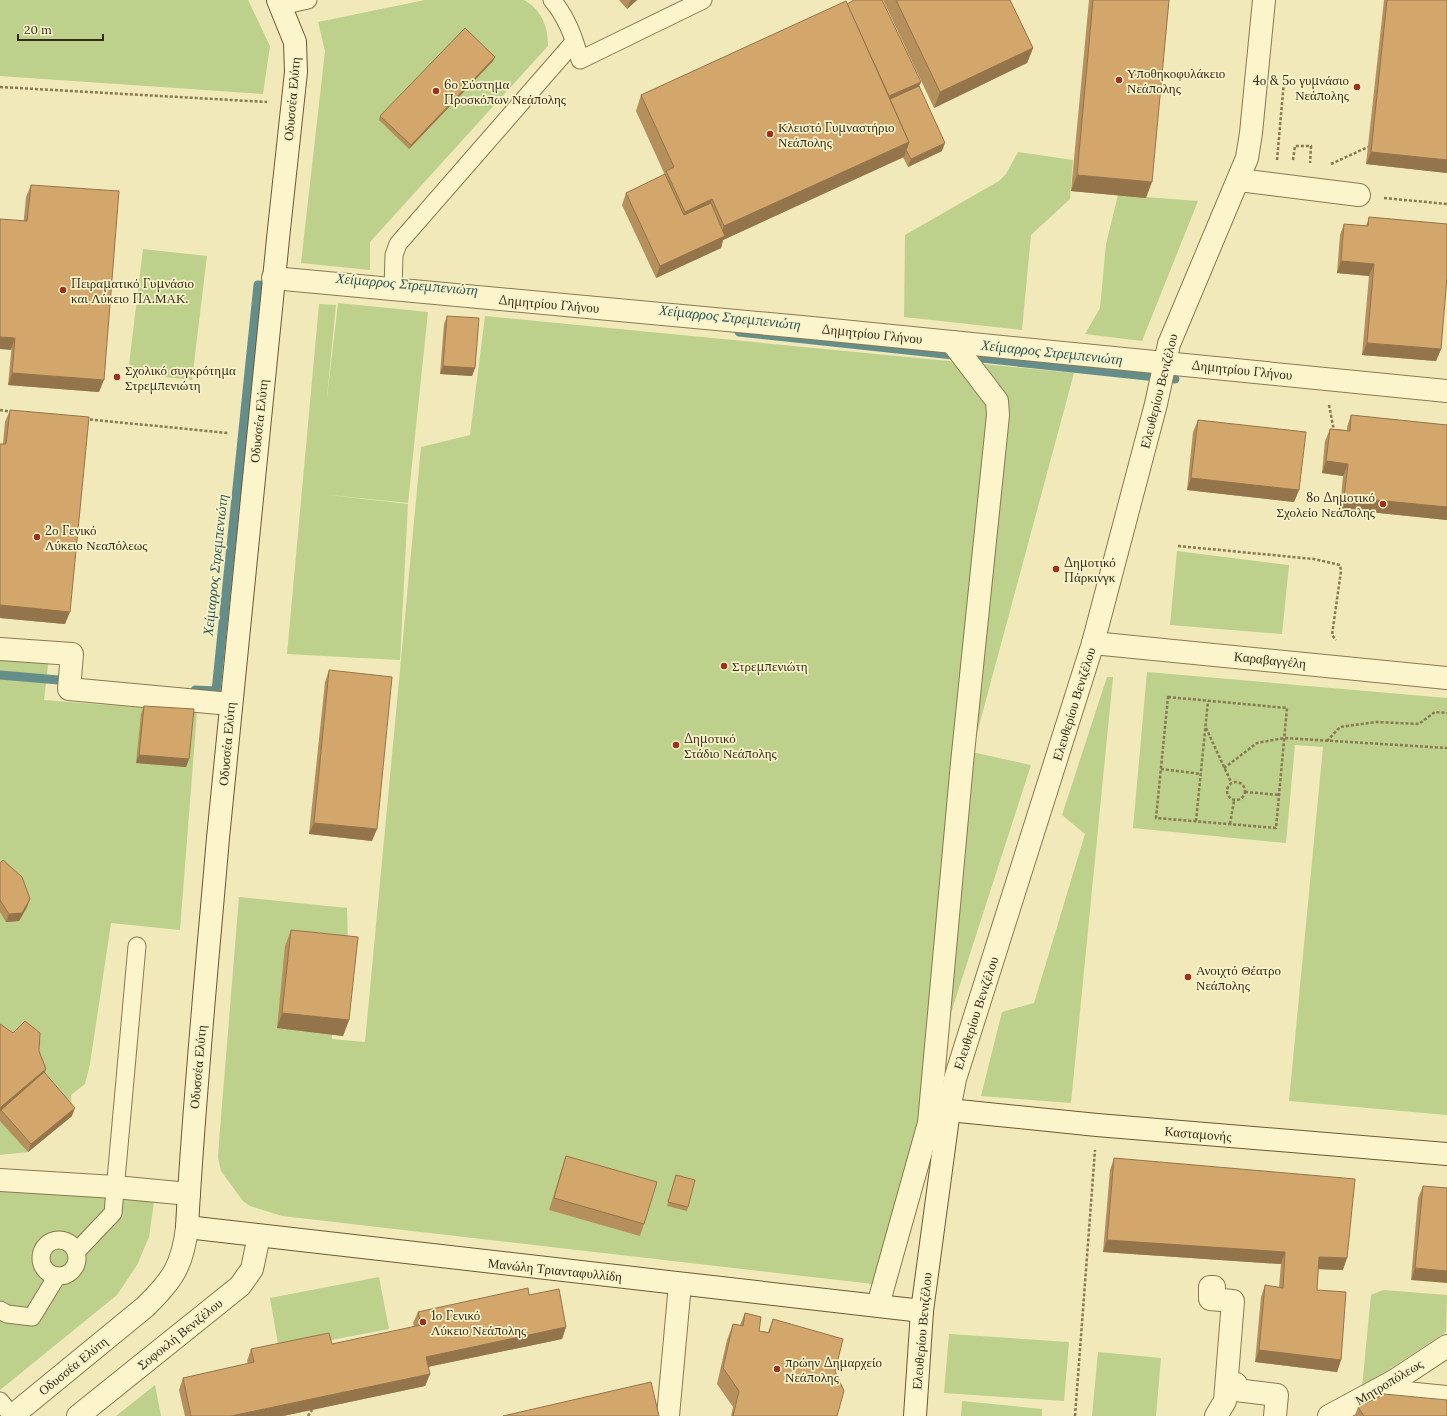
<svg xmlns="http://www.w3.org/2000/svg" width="1447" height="1416" viewBox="0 0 1447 1416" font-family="Lora,serif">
<rect width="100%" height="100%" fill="#f1e9b9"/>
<g fill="#bdd08c">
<polygon points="0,0 248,0 270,46 263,94 0,76"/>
<path d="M425,0H524C542,10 548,27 548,46L370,242V270L301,263L325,51L318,22Z"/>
<polygon points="1018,152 1073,160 1070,199 1031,235 1022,330 904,317 905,235 999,181 1006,174"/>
<polygon points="1118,195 1198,201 1142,341 1085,334 1100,308 1106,244"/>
<polygon points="143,249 207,256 192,380 128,373"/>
<polygon points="338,303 428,312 408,503 320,494 408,504 400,660 287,654 319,304 336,305 326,406"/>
<polygon points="485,316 959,362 993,404 922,1108 873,1284 282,1216 250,1206 243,1201 221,1171 218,1158 219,1142 239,897 347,908 348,947 277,1028 332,1034 332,1039 365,1042 421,447 470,435"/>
<polygon points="982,364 1074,373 972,752 1031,765 948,1022 1001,406"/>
<polygon points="1177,551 1289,565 1282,634 1170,625"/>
<polygon points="0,654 49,657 44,700 197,712 180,930 111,923 90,1064 85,1084 71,1095 72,1116 28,1152 0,1155"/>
<polygon points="1147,672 1447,698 1447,1115 1289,1101 1323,747 1295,745 1286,843 1133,828"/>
<polygon points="1107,677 1113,677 1071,1103 981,1096 1002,1012 1034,1003 1085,834 1062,815"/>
<polygon points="0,1188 154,1202 149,1237 137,1265 117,1295 0,1390"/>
<polygon points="379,1277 389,1329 279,1350 270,1298"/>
<polygon points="1383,1290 1447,1295 1446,1332 1362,1387 1371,1295"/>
<polygon points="949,1334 1069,1342 1064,1401 944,1393"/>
<polygon points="1098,1352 1161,1358 1156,1416 1092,1416"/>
<polygon points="155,1385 161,1416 116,1416"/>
<polygon points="962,1401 1042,1409 1042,1416 961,1416"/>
</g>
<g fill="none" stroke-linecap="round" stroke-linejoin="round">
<g stroke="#658e8b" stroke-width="9">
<polyline points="739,332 1175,379"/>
<polyline points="0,675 70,681"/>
<polyline points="195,690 216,691 258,285 273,286"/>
</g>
<g stroke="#897852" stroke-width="19">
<g id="lane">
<path d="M552,0C566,16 575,40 580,60L703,0"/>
<polyline points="281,6 308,0"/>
<polyline points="393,290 394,255 398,244 574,42"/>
<circle cx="59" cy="1258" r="18"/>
<polyline points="76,1252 113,1213 137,946"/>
<polyline points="0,1310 7,1314 32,1317 57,1276"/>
<polyline points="0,1401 12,1416"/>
</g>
</g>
<g stroke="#897852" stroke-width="24">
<g id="street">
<polyline points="1239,180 1359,195"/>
<polyline points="273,278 812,328 1447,391"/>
<polyline points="1093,643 1447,678"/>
<polyline points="0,649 72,654 69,689 230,704"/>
<polyline points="949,1110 955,1079 1093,643 1156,404 1169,344 1247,158 1251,133 1264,0"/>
<polyline points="0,1180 115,1187 189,1194"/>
<polyline points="1214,1287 1210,1287 1210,1299 1233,1301 1225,1401 1216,1416"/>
<polyline points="878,1305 929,1123 962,763 998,415 997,401 952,342"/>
<polyline points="1394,1381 1402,1392 1406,1393 1447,1397"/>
<polyline points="1236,1384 1236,1390 1277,1395 1275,1416"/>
<path d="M12,1416L145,1307C172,1281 183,1265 187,1227"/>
<polyline points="78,1416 240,1286 252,1269 259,1236"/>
<polyline points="668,1416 680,1284"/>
<polyline points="1329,1416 1394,1381 1447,1346"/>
</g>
</g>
<g stroke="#6a5836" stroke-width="24">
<g id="secondary">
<path d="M278,0L295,42L296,72C268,327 242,582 218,838C207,967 194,1097 187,1227L922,1311"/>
<polyline points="915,1416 922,1311 949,1110 1097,1125 1447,1154"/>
</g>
</g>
<g stroke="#897852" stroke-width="2.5" stroke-dasharray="3 2" stroke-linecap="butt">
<polyline points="0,87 267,102"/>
<polyline points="1277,160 1284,81"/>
<polyline points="1293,160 1295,146 1311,146 1310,163"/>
<polyline points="1331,164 1368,147"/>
<polyline points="1384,198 1447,204"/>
<polyline points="1329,405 1334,431"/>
<polyline points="0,410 13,412"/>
<polyline points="85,419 228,433"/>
<polyline points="1178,546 1314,559 1340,565 1341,571 1332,635 1336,640"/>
<polygon points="1168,697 1287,708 1276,828 1156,818"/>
<polyline points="1206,728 1231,782"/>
<polyline points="1327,741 1340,727 1376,722 1419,724 1435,712 1447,713"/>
<polyline points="1224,768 1257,743 1284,738 1447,748"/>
<polyline points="1161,769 1201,774"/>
<circle cx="1236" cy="791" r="9"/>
<polyline points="1245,792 1280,795"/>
<polyline points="1196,821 1208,701"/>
<polyline points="1230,824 1234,801"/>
<polyline points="308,1416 312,1410"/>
<polyline points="1075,1416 1095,1150"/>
</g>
<use href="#lane" stroke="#fcf5cc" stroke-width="17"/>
<use href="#street" stroke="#fcf5cc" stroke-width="22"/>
<use href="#secondary" stroke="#fcf5cc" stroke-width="22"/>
</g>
<g fill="#b58f5c">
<polygon points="619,0 637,0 627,9"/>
<polygon points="883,0 1010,0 1033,48 1027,63 934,108"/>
<polygon points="1089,0 1169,0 1146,198 1071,191"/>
<polygon points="1384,0 1447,0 1447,173 1366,164"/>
<polygon points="847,4 919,86 942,151 908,167 903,157 723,240 721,248 656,278 622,205 626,193 665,175 636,111 641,95"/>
<polygon points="493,61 409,149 379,120 380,116"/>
<polygon points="31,185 99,392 8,385 26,197"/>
<polygon points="1369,217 1447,224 1447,282 1446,282 1441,349 1436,361 1362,355 1369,276 1337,273 1340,235 1344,224 1366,226"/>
<polygon points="447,316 475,368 472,376 440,374 444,324"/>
<polygon points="10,410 65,624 0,618 0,444 3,444 5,422"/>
<polygon points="1351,415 1447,425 1447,520 1340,509 1343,476 1322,473 1325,441 1330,429 1347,430 1347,427"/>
<polygon points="1198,420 1299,490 1294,502 1187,490 1193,432"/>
<polygon points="329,670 372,841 309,834 325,682"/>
<polygon points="144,706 189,759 186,767 136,763 141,714"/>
<polygon points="0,863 30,899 27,907 19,921 6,922 0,912"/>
<polygon points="291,930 349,1020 343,1036 277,1028 285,946"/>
<polygon points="0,1024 39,1051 46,1069 44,1072 72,1116 28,1152 0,1121"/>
<polygon points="566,1156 644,1224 640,1236 549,1210 562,1168"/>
<polygon points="1114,1158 1343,1270 1318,1269 1317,1290 1341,1360 1337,1372 1255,1362 1261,1297 1265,1285 1279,1287 1281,1264 1103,1252 1110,1170"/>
<polygon points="676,1175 688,1207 687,1211 667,1206"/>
<polygon points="1423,1186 1447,1188 1411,1280 1418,1198"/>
<polygon points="529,1295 566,1327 562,1339 428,1367 430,1374 425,1386 283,1416 185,1416 179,1390 183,1378 248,1364 247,1361 251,1349 332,1344 414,1327 413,1323 418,1312"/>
<polygon points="745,1313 759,1331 768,1332 773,1319 835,1371 837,1416 731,1416 733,1407 717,1384 727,1340 733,1324 740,1325"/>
<polygon points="1358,1407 1447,1416 1355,1416 1355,1415"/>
</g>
<g fill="#94744b">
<polygon points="631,0 637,0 627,9 630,1"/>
<polygon points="1033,48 1027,63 934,108 940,92"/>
<polygon points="495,57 493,61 409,149 411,145"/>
<polygon points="921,82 916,94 887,107 886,98"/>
<polygon points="909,142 904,157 723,240 721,248 656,278 660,266 720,238 724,226"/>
<polygon points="945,143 942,151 908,167 911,159"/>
<polygon points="1371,152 1447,160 1447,173 1366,164"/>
<polygon points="1077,175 1152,182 1146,198 1071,191"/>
<polygon points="712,199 706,215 679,227 685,212"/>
<polygon points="1341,261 1374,264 1369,276 1337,273"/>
<polygon points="0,337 15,338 11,350 0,349"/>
<polygon points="1367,343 1441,349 1436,361 1362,355"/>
<polygon points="443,366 475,368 472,376 440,374"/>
<polygon points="12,373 104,380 99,392 8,385"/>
<polygon points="1326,461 1348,464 1343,476 1322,473"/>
<polygon points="1191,478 1299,490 1294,502 1187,490"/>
<polygon points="1344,497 1447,507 1447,520 1340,509"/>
<polygon points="0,605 70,612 65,624 0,618"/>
<polygon points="139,755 189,759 186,767 136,763"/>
<polygon points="314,823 377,829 372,841 309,834"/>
<polygon points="30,899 27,907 19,921 6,922 9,914"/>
<polygon points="282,1013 349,1020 343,1036 277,1028"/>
<polygon points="46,1069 41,1080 1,1110 0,1112 0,1109 2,1106"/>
<polygon points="75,1108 72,1116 28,1152 31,1144"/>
<polygon points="1107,1240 1285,1252 1281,1264 1103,1252"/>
<polygon points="1319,1257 1347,1258 1343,1270 1315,1269"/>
<polygon points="1415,1268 1447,1271 1447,1283 1411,1280"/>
<polygon points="566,1327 562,1339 422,1368 426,1357"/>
<polygon points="1259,1350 1341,1360 1337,1372 1255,1362"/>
<polygon points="430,1374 425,1386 283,1416 231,1416"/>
</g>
<g fill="#d3a66b" stroke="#94744b">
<polygon points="854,0 882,0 921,82 889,96 847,4"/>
<polygon points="896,0 1010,0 1033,48 940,92"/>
<polygon points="1093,0 1169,0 1152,182 1077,175"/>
<polygon points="1387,0 1447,0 1447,160 1371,152"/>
<polygon points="846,1 909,142 724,226 712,199 685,212 666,171 674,167 641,95"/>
<polygon points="465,28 495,57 411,145 380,116"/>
<polygon points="919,86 945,143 911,159 906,150 909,142 890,99"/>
<polygon points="665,174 684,215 711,203 725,236 660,266 626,193"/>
<polygon points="31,185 119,191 104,380 12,373 15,338 0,337 0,219 27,221"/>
<polygon points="1369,217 1447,224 1447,277 1441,349 1367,343 1374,264 1341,261 1344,224 1368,226"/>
<polygon points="447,316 479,318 475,368 443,366"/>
<polygon points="10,410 89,417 70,612 0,605 0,444 6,444"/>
<polygon points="1351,415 1447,425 1447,507 1344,497 1348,464 1326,461 1330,429 1350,431"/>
<polygon points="1198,420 1306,432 1299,490 1191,478"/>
<polygon points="329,670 392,677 377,829 314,823"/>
<polygon points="144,706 194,709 189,759 139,755"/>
<polygon points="3,860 22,877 30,899 22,913 9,914 0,900 0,863"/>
<polygon points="291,930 358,937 349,1020 282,1013"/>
<polygon points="25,1021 40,1033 39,1051 46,1069 2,1106 0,1109 0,1024 13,1033"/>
<polygon points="44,1072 75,1108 31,1144 1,1110"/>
<polygon points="566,1156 657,1182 644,1224 554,1198"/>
<polygon points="1114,1158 1355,1179 1347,1258 1319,1257 1317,1290 1346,1292 1341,1360 1259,1350 1265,1285 1283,1288 1285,1252 1107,1240"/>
<polygon points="676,1175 695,1180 688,1207 668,1202"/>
<polygon points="1423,1186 1447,1188 1447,1271 1415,1268"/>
<polygon points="528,1288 529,1295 559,1289 566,1327 426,1357 430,1374 231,1416 191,1416 183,1378 254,1362 251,1349 329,1333 332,1344 421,1325 418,1312"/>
<polygon points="745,1313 761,1317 759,1331 769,1333 773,1319 843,1339 835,1371 844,1391 837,1416 733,1416 739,1391 723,1368 733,1324 743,1326"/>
<polygon points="651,1382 659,1416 503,1416"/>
<polygon points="1384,1394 1447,1400 1447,1416 1364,1416 1358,1407"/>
</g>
<g fill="#9c301d" stroke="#f8f2c9" stroke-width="1.5">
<circle cx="1119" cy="80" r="4"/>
<circle cx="1357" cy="87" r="4"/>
<circle cx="436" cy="91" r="4"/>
<circle cx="770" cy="134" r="4"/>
<circle cx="63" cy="290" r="4"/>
<circle cx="117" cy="377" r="4"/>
<circle cx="1383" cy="504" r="4"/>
<circle cx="37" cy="537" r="4"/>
<circle cx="1056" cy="569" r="4"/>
<circle cx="724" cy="666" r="4"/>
<circle cx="676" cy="745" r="4"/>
<circle cx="1188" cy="977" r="4"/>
<circle cx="423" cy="1322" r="4"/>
<circle cx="777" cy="1369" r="4"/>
</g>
<g text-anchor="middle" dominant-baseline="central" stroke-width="3.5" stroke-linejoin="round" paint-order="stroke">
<g font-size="13" fill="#362b19" stroke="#f8f2c9" text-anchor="start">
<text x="1127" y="73">Υποθηκοφυλάκειο<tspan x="1127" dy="15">Νεάπολης</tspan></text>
<text x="1349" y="80" text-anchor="end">4ο &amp; 5ο γυμνάσιο<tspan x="1349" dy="15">Νεάπολης</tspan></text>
<text x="444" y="84">6ο Σύστημα<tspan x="444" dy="15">Προσκόπων Νεάπολης</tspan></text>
<text x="778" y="127">Κλειστό Γυμναστήριο<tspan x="778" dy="15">Νεάπολης</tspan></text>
<text x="71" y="283">Πειραματικό Γυμνάσιο<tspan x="71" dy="15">και Λύκειο ΠΑ.ΜΑΚ.</tspan></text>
<text x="125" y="370">Σχολικό συγκρότημα<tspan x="125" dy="15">Στρεμπενιώτη</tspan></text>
<text x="1375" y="497" text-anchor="end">8ο Δημοτικό<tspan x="1375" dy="15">Σχολείο Νεάπολης</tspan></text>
<text x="45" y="530">2ο Γενικό<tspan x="45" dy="15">Λύκειο Νεαπόλεως</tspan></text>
<text x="1064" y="562">Δημοτικό<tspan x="1064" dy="15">Πάρκινγκ</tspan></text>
<text x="732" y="666">Στρεμπενιώτη</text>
<text x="684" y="738">Δημοτικό<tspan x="684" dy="15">Στάδιο Νεάπολης</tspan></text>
<text x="1196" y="970">Ανοιχτό Θέατρο<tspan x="1196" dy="15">Νεάπολης</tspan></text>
<text x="431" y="1315">1ο Γενικό<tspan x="431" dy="15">Λύκειο Νεάπολης</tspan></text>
<text x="785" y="1362">πρώην Δημαρχείο<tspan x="785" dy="15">Νεάπολης</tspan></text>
</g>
<g font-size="13" fill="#362b19" stroke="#f8f2c9">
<text transform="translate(292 99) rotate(-85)">Οδυσσέα Ελύτη</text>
<text transform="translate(549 304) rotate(5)">Δημητρίου Γλήνου</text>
<text transform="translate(872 334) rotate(6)">Δημητρίου Γλήνου</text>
<text transform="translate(1242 370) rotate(6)">Δημητρίου Γλήνου</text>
<text transform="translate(1159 391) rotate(-76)">Ελευθερίου Βενιζέλου</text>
<text transform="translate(259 421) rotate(-84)">Οδυσσέα Ελύτη</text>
<text transform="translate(1270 660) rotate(6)">Καραβαγγέλη</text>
<text transform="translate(1074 704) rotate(-73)">Ελευθερίου Βενιζέλου</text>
<text transform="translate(227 744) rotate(-85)">Οδυσσέα Ελύτη</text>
<text transform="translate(976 1013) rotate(-72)">Ελευθερίου Βενιζέλου</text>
<text transform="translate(198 1067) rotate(-85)">Οδυσσέα Ελύτη</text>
<text transform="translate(1198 1134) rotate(5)">Κασταμονής</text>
<text transform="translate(555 1270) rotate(6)">Μανώλη Τριανταφυλλίδη</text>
<text transform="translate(922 1331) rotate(-85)">Ελευθερίου Βενιζέλου</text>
<text transform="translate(180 1334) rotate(-39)">Σοφοκλή Βενιζέλου</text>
<text transform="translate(73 1366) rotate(-39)">Οδυσσέα Ελύτη</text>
<text transform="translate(1389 1382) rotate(-31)">Μητροπόλεως</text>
</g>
<g font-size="14" font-style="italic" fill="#275357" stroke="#f8f2c9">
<text transform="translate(407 284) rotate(5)">Χείμαρρος Στρεμπενιώτη</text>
<text transform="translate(730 317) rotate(6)">Χείμαρρος Στρεμπενιώτη</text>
<text transform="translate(1052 352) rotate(6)">Χείμαρρος Στρεμπενιώτη</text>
<text transform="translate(215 565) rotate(-84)">Χείμαρρος Στρεμπενιώτη</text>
</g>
</g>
<path d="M18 34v6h85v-6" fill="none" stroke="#362b19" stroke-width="2"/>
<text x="24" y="34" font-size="12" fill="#362b19" stroke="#f8f2c9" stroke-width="3" paint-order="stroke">20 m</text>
</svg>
